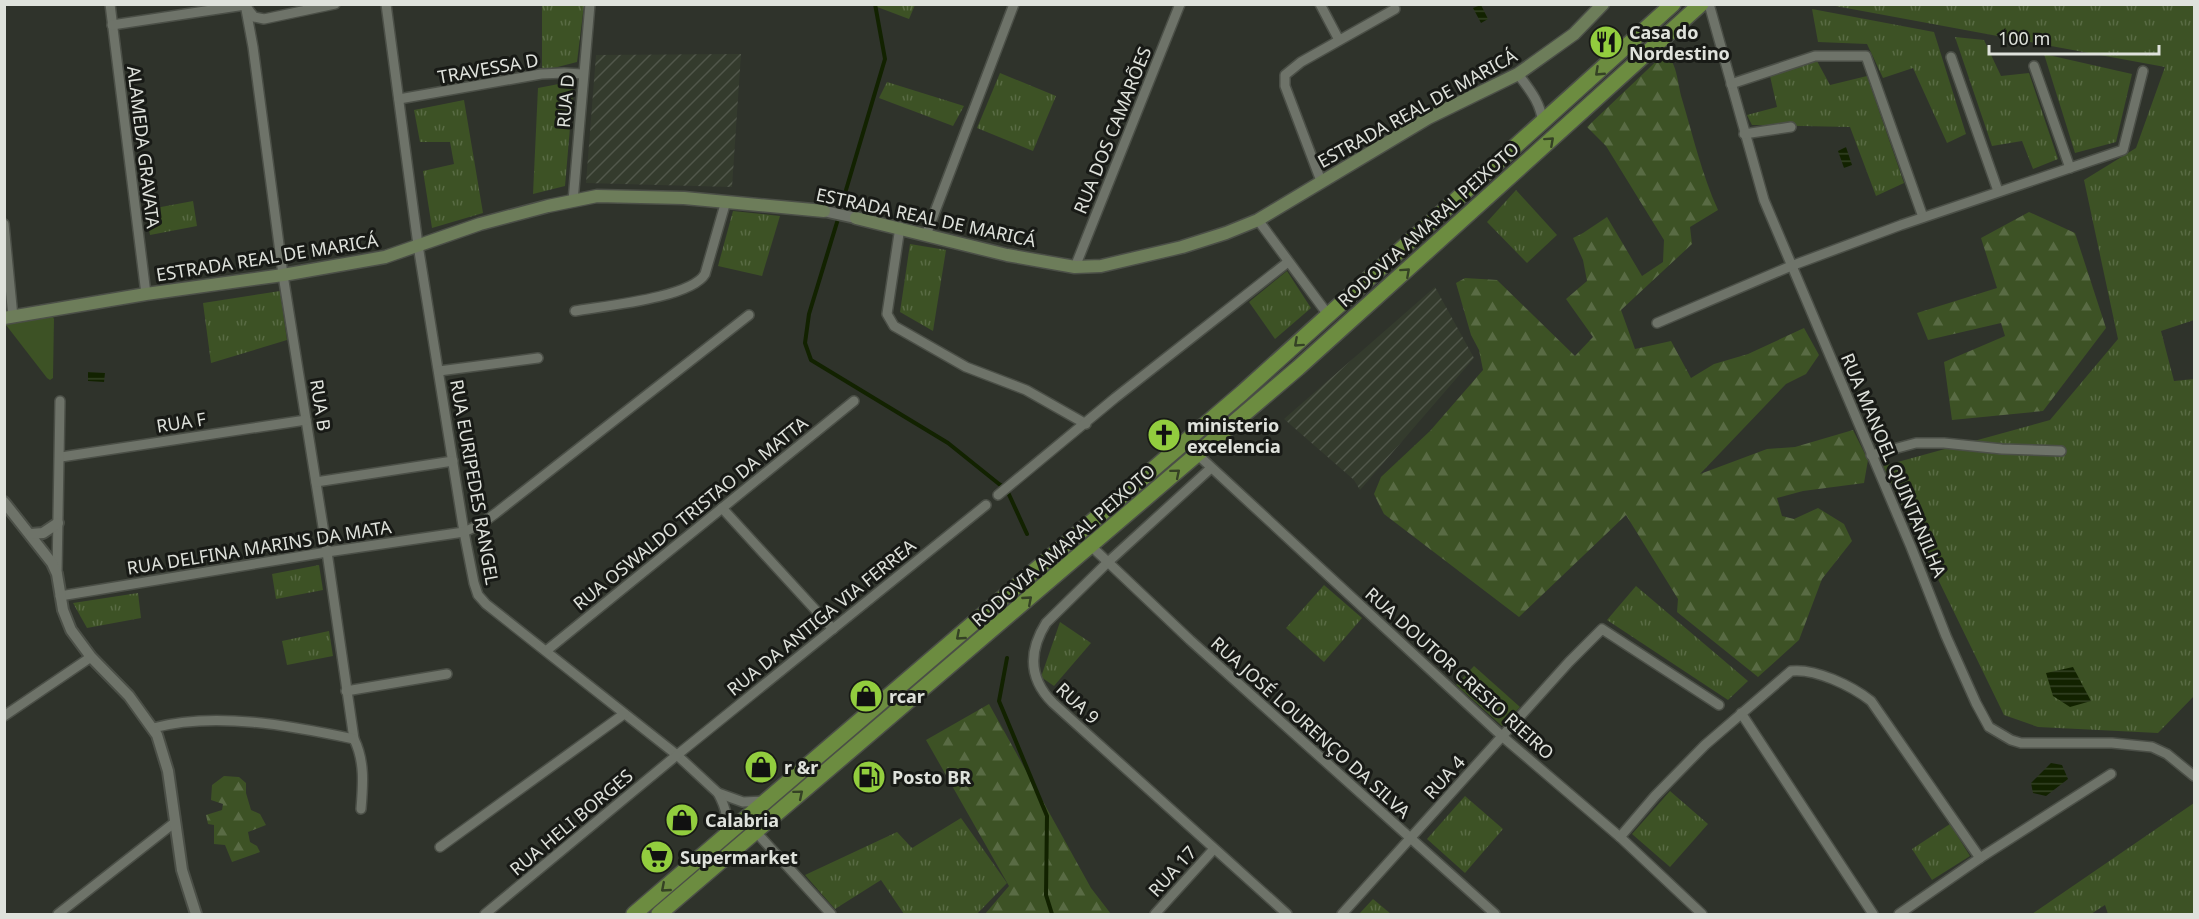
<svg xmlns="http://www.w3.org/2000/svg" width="2199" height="919" viewBox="0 0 2199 919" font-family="'Noto Sans',sans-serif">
<defs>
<pattern id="industrial-furrows" width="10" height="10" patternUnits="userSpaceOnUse" patternTransform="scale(1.5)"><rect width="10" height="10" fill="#343b2d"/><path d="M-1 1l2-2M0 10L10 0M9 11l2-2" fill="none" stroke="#51574b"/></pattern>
<pattern id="grass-tufts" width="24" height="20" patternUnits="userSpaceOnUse" patternTransform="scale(1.5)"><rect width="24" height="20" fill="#3d5225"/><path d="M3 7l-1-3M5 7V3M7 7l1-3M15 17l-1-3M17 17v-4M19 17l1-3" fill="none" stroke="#596b44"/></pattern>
<pattern id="forest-firs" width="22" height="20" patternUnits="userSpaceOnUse" patternTransform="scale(1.5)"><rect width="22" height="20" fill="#3d5225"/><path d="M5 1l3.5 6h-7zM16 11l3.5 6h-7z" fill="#596b44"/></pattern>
<pattern id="water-rules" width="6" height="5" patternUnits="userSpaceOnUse" patternTransform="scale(1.5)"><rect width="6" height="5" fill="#122200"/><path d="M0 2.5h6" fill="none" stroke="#344225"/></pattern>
</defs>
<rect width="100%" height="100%" fill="#2f332b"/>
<g fill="url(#industrial-furrows)">
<polygon points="741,54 732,187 586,183 596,55"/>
<polygon points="1435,287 1474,358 1360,490 1354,480 1284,419"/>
</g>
<g fill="url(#grass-tufts)">
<polygon points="542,5 584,5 577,62 542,71"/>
<polygon points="872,5 915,5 909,19"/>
<polygon points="1830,5 2194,5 2194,320 2161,331 2174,381 2194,379 2194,696 2158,733 2038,727 2004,715 1883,466 2050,420 2118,339 2084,180 2136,148 2165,67"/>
<polygon points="1812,9 1934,32 1966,134 1947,143 1913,68 1883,78 1867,44 1818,42"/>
<polygon points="1955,37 1984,40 2001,76 2029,73 2058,159 2033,169 2022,141 1992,146"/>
<polygon points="2044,54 2132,74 2116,142 2075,153"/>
<polygon points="1817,61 1830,85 1867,76 1904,183 1876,196 1850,127 1752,125 1747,115 1777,107 1770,76"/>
<polygon points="1000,73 1056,96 1033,151 977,128"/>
<polygon points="574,81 565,186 533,194 538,88"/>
<polygon points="887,82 964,106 953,126 879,98"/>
<polygon points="464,100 483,213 432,228 423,171 454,164 450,142 420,142 414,110"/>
<polygon points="1516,190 1557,235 1527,263 1487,222"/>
<polygon points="193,201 197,226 150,235 145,210"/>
<polygon points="733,211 780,216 762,276 718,266"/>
<polygon points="910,244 946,250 933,331 900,312"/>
<polygon points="1287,271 1311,308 1275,339 1249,302"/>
<polygon points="280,291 287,340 211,363 203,303"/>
<polygon points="319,565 323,590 276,599 272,574"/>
<polygon points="1324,585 1362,618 1324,662 1286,628"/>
<polygon points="1636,586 1748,681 1728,700 1607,620"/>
<polygon points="138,593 141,618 87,628 73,603"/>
<polygon points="1060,622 1091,643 1054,686 1041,677"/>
<polygon points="329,631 333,656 287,665 282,641"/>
<polygon points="1474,666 1520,707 1502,726 1456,685"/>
<polygon points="1670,791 1708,824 1670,867 1632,834"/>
<polygon points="1465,796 1503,829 1465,873 1427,839"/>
<polygon points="2194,803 2194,914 2108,914 2105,905 2091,914 2032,914"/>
<polygon points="961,818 1007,883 977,914 904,914 881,880 835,909 805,875 897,832 912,848"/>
<polygon points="1950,824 1970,856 1932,880 1912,849"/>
<polygon points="1373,899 1391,914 1359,914"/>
</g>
<g fill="url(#forest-firs)">
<path d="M1666,52C1678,67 1677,81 1682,99C1693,136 1702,175 1718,210L1690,227L1692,244L1621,310L1635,349L1671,341L1691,378L1714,364L1748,354L1804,328L1819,355L1806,374L1786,384L1700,474L1767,449L1795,447L1853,430L1868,460L1864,483L1803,491L1777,498L1782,516L1794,519L1818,508L1844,524L1852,541L1822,579L1799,640L1758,677L1677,612L1678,599L1626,515L1519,617L1384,514L1374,494L1381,477L1430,431L1483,370L1479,350L1471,335L1456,283L1465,278L1497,280L1575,356L1593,337L1566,299L1587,281L1583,260L1573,238L1583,233L1607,217L1642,276L1663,262L1664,240L1606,146L1587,127Z"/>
<polygon points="2029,212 2075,233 2106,328 2043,411 1952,420 1944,362 2005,336 2001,323 1928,340 1917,313 1997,288 1981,238"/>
<polygon points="989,704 1091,888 1111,914 985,914 1009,886 926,740"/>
<polygon points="224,776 239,777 246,783 246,793 251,810 260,814 266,825 248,832 250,842 257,846 260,852 232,862 225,845 214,844 214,825 208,824 206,815 222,810 223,804 211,800 212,785"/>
</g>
<polygon fill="#3d5225" points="52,315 54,319 53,378 50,380 47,378 6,325 6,321"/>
<g fill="url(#water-rules)">
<polygon points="1481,5 1488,19 1481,23 1473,8"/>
<polygon points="1846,147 1852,165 1844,168 1838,151"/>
<polygon points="88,372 105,373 104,382 88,381"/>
<polygon points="2073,667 2091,701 2070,707 2053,696 2046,673"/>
<polygon points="2051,763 2062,765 2068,779 2046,796 2033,793 2031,783"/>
</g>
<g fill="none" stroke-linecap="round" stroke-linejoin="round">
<g stroke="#122200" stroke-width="4">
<polyline points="846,190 885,59 875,4"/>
<polyline points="838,219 809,314 805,343 811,360 948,443 999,484 1006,488 1027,534"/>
<polyline points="1007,658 999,701 1047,816 1046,895 1052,914"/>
</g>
<g stroke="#4b4f47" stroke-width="12">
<g id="minor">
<polyline points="110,4 146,294"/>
<path d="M245,4L253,47L283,275L327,552L354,739C365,761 363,785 361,809"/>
<polyline points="386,4 418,245 464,532 474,583 478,595 486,604 677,755 718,793 743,802 765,801"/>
<polyline points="1320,4 1339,40"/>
<polyline points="1709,4 1764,200 1911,547 1946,636 1976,703 1989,727 2011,740 2021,743 2112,743 2152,747 2167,754 2194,776"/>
<polyline points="112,25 245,5 254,17 264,19 335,4"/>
<polyline points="1951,57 1998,191"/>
<polyline points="2034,66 2070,168"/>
<path d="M1518,74C1530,90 1541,103 1543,124"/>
<polyline points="1731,84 1815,56 1866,56 1923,217"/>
<polyline points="399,99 541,74 564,73 583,74"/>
<polyline points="1744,134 1791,127"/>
<polyline points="1321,181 1285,86 1285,75 1301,62 1395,9"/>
<polyline points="573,201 590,4"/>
<polyline points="1258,220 1329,316"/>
<polyline points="4,224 13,317"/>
<polyline points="900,227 887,314 894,326 966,367 1026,390 1086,424"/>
<polyline points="926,235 1014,4"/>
<polyline points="1075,267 1180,4"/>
<path d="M575,311C603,306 691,298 705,274L726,201"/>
<polyline points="1657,323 1791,266 1901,225 2123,150 2143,71"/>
<polyline points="439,371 538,358"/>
<polyline points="1198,455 1503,737 1620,837 1702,914"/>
<polyline points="1871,455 1916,443 1944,443 2002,449 2061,451"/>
<polyline points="61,457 306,420"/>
<path d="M1211,468L1107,563L1046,623C1028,652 1029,679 1053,703L1287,914"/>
<polyline points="316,482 453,461"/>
<polyline points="998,495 1115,398 1288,262"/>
<polyline points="722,508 833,629"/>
<polyline points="1091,546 1190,640 1495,914"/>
<polyline points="57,573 60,401"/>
<polyline points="60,596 327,552 464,532 481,524 496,513 749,315"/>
<polyline points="546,651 854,401"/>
<polyline points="346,691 447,674"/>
<polyline points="1741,713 1873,914"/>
<polyline points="4,716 91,657"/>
<path d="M153,728C215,711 292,726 354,739"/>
<path d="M718,793C726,808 730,821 723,836"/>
<polyline points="756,832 831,914"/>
<path d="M1620,837L1655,796L1705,745L1791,671C1815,668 1852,686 1871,701L1980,858"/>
<polyline points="440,847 624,714"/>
<polyline points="58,914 174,823"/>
<polyline points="485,914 677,755 986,505"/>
<polyline points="1155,914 1213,850"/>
<polyline points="1342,914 1569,662 1602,629 1719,705"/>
<polyline points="1899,914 1980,858 2111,774"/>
</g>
</g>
<g stroke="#4b4f47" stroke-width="14">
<g id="tertiary">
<polyline points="824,211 856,218"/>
<polyline points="4,502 52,563 57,574 63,610 71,630 91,657 129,696 157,735 168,771 182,870 196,914"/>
<polyline points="31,534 43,533 58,523"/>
</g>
</g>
<g stroke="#4b4f47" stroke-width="15">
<g id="secondary">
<polyline points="856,218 1007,255 1075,267 1101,266 1182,247 1226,233 1258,220 1428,118 1518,74 1574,34 1603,4"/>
<polyline points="4,318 146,294 283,275 385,257 480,224 548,206 597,196 684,198 824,211"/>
</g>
</g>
<g stroke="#4b4f47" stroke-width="18">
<g id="trunk">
<polyline points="634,914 1242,393 1673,4"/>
<polyline points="659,914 1298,368 1701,4"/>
</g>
</g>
<use href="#minor" stroke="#6e7369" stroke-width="9"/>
<use href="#tertiary" stroke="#6e7369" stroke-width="10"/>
<use href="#secondary" stroke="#6d7d5a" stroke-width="12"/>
<use href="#trunk" stroke="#6c8c40" stroke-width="15"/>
</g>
<defs><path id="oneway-chevron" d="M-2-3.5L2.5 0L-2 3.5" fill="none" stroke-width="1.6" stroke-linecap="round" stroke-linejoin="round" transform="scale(1.5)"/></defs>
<g stroke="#354225">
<use href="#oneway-chevron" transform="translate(1599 72) rotate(137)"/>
<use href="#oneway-chevron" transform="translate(1550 141) rotate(-42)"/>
<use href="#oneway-chevron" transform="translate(1406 272) rotate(-42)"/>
<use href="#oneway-chevron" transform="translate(1298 343) rotate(138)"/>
<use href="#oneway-chevron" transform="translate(1176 473) rotate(-40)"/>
<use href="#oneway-chevron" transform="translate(1028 600) rotate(-41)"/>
<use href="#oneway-chevron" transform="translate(960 636) rotate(139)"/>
<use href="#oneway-chevron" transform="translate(799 794) rotate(-40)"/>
<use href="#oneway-chevron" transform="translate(665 888) rotate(139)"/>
</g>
<defs>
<g id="restaurant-disc" transform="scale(1.725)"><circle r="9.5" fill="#92cd3e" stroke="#181a16"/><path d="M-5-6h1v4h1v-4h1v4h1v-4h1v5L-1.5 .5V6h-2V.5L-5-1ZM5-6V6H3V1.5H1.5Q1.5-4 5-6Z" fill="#111"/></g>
<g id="church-disc" transform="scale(1.725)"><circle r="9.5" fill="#92cd3e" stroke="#181a16"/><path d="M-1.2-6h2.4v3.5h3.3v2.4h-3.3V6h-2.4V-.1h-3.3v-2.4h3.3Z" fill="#111"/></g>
<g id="shop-disc" transform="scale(1.725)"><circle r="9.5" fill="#92cd3e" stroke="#181a16"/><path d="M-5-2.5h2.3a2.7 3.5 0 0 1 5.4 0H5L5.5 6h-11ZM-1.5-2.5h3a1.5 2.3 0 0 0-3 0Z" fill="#111"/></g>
<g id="fuel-disc" transform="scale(1.725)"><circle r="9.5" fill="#92cd3e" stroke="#181a16"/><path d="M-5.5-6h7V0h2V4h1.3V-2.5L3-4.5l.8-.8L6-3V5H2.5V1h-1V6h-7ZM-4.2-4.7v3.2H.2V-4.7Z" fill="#111"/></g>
<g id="supermarket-disc" transform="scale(1.725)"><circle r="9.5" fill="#92cd3e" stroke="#181a16"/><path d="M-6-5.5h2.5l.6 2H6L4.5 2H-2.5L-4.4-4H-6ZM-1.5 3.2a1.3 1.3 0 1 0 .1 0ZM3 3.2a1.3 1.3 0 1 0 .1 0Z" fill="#111"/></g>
</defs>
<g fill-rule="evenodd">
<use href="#restaurant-disc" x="1606" y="42"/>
<use href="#church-disc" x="1164" y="435"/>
<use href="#shop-disc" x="866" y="696"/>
<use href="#shop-disc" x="761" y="767"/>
<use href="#fuel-disc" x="869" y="777"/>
<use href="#shop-disc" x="682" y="820"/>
<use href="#supermarket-disc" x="657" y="857"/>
</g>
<g text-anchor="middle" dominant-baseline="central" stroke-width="6" stroke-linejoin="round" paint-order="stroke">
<g font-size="18" font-weight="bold" fill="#dfe2dc" stroke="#181a16" text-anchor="start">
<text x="1629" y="32">Casa do<tspan x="1629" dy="21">Nordestino</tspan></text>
<text x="1187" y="425">ministerio<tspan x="1187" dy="21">excelencia</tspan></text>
<text x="889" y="696">rcar</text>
<text x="784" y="767">r &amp;r</text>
<text x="892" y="777">Posto BR</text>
<text x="705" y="820">Calabria</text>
<text x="680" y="857">Supermarket</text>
</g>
<g font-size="18" fill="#dfe2dc" stroke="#181a16">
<text transform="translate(488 68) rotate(-10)">TRAVESSA D</text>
<text transform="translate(565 101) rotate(-85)">RUA D</text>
<text transform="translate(1417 108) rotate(-29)">ESTRADA REAL DE MARICÁ</text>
<text transform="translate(1112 130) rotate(-68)">RUA DOS CAMARÕES</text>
<text transform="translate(144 147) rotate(83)">ALAMEDA GRAVATA</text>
<text transform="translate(926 217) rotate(12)">ESTRADA REAL DE MARICÁ</text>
<text transform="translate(1428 224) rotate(-42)">RODOVIA AMARAL PEIXOTO</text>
<text transform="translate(267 257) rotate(-9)">ESTRADA REAL DE MARICÁ</text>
<text transform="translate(321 405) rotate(81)">RUA B</text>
<text transform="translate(181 422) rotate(-9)">RUA F</text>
<text transform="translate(1894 465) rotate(67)">RUA MANOEL QUINTANILHA</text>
<text transform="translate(475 482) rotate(80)">RUA EURIPEDES RANGEL</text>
<text transform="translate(690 513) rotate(-39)">RUA OSWALDO TRISTAO DA MATTA</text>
<text transform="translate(1063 545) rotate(-41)">RODOVIA AMARAL PEIXOTO</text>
<text transform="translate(259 547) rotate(-9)">RUA DELFINA MARINS DA MATA</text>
<text transform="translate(821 617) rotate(-39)">RUA DA ANTIGA VIA FERREA</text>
<text transform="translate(1460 673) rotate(42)">RUA DOUTOR CRESIO RIEIRO</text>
<text transform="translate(1078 703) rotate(43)">RUA 9</text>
<text transform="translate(1311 727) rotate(42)">RUA JOSÉ LOURENÇO DA SILVA</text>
<text transform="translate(1444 777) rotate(-48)">RUA 4</text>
<text transform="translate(571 822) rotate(-40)">RUA HELI BORGES</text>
<text transform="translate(1172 871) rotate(-48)">RUA 17</text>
</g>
</g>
<rect width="2199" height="919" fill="none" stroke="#dfe2dc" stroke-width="12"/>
<path d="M1989 45v9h170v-9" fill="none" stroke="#dfe2dc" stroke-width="3"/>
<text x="1998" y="45" font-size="18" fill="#dfe2dc" stroke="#181a16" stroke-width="4.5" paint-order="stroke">100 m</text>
</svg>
